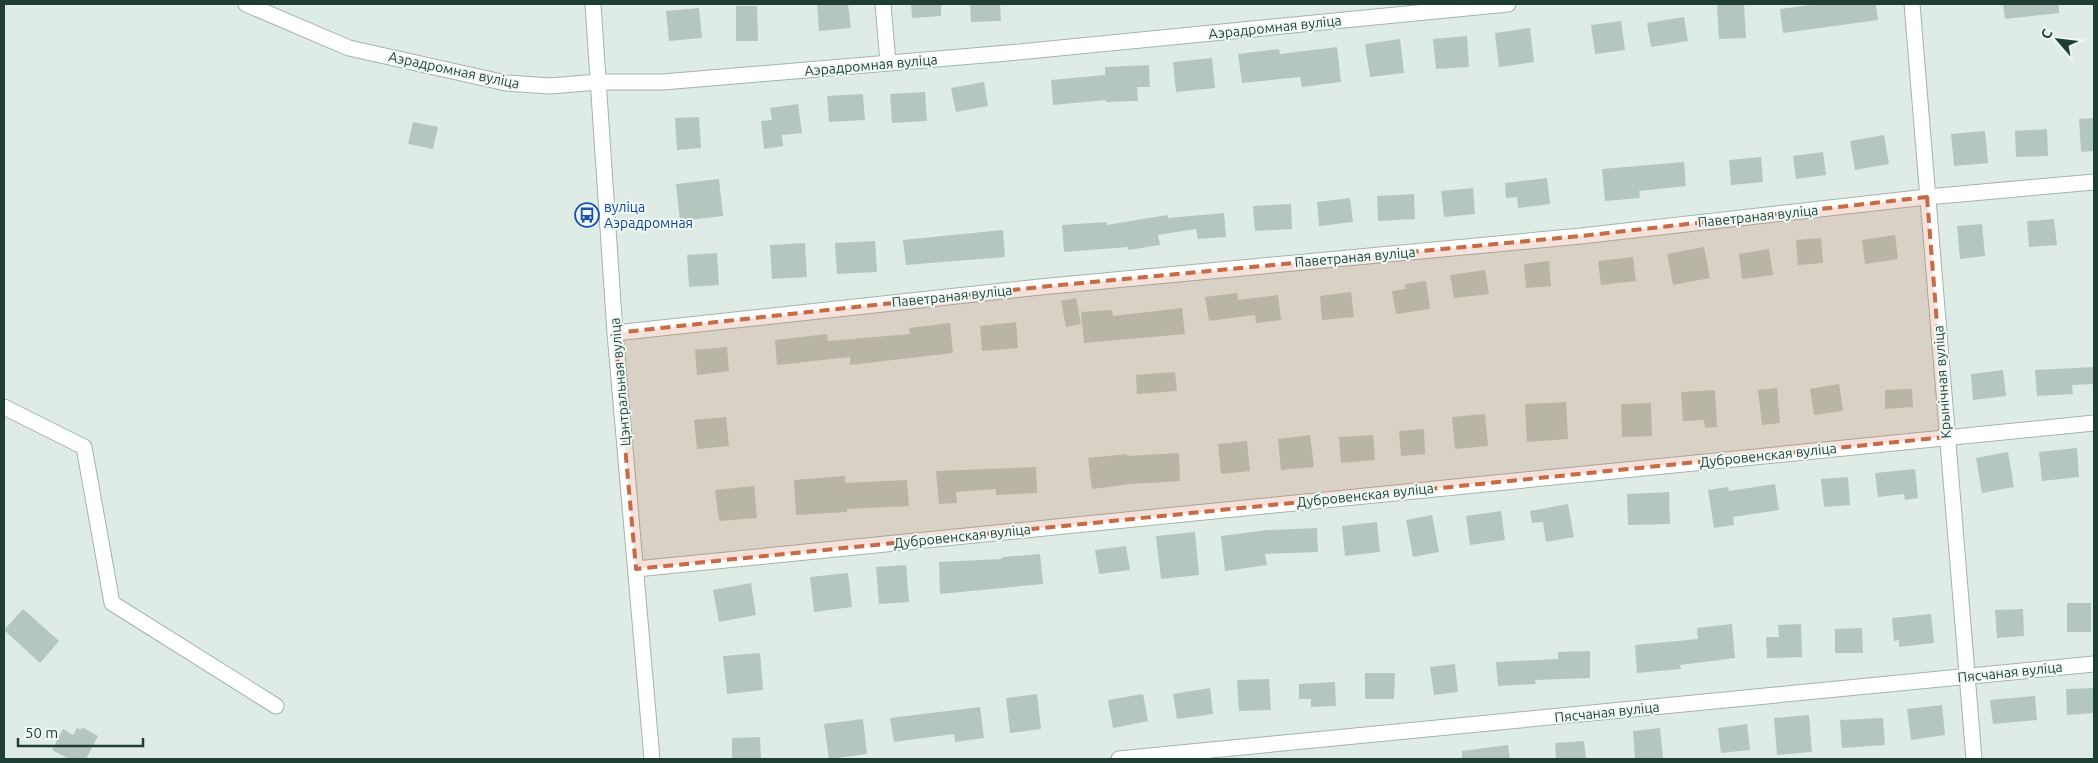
<svg xmlns="http://www.w3.org/2000/svg" width="2098" height="763" viewBox="0 0 2098 763" font-family="Ubuntu,sans-serif">
<rect width="100%" height="100%" fill="#dfece6"/>
<g fill="#b4c7bf">
<polygon points="817,4 848,4 851,28 819,31"/>
<polygon points="911,4 941,4 941,16 912,18"/>
<polygon points="970,4 1000,4 1001,21 971,22"/>
<polygon points="1744,4 1746,38 1719,39 1717,5"/>
<polygon points="1819,4 1876,4 1878,20 1783,33 1780,9"/>
<polygon points="2003,4 2059,4 2059,13 2005,19"/>
<polygon points="736,6 757,6 758,41 736,41"/>
<polygon points="699,8 702,38 669,41 666,11"/>
<polygon points="1684,17 1688,41 1651,47 1647,23"/>
<polygon points="1621,21 1625,50 1595,54 1591,25"/>
<polygon points="1530,28 1534,62 1499,67 1495,33"/>
<polygon points="1467,36 1469,67 1436,69 1433,39"/>
<polygon points="1400,39 1404,73 1370,77 1365,44"/>
<polygon points="1337,47 1341,82 1302,87 1300,77 1242,83 1238,54 1279,49 1280,54"/>
<polygon points="1212,58 1215,88 1176,92 1173,62"/>
<polygon points="1149,65 1150,87 1137,87 1138,101 1106,102 1106,100 1053,105 1051,80 1105,75 1105,67"/>
<polygon points="984,82 988,106 956,112 951,88"/>
<polygon points="925,92 927,121 892,123 890,94"/>
<polygon points="863,94 865,120 829,122 827,96"/>
<polygon points="798,104 802,133 782,135 783,146 764,149 761,121 772,120 770,108"/>
<polygon points="699,117 701,148 677,150 675,118"/>
<polygon points="2094,118 2094,151 2081,152 2079,119"/>
<polygon points="413,122 438,127 433,149 408,144"/>
<polygon points="2047,129 2048,156 2016,157 2015,131"/>
<polygon points="1985,131 1988,163 1954,166 1951,134"/>
<polygon points="1884,135 1889,164 1855,170 1850,141"/>
<polygon points="1823,152 1826,175 1796,179 1793,156"/>
<polygon points="1761,157 1763,182 1731,185 1729,160"/>
<polygon points="1684,162 1686,186 1639,191 1640,198 1605,201 1602,169"/>
<polygon points="1547,178 1550,204 1518,208 1517,197 1506,198 1505,183"/>
<polygon points="719,179 723,216 680,221 676,184"/>
<polygon points="1473,188 1475,214 1444,217 1441,191"/>
<polygon points="1414,194 1415,219 1378,221 1377,196"/>
<polygon points="1350,198 1353,222 1319,226 1317,202"/>
<polygon points="1291,204 1292,229 1255,231 1253,206"/>
<polygon points="1224,213 1226,237 1198,239 1196,229 1158,235 1160,245 1128,250 1128,247 1064,252 1062,225 1106,222 1107,225 1167,215 1168,218"/>
<polygon points="2054,219 2057,245 2029,247 2027,221"/>
<polygon points="1982,224 1985,256 1960,259 1957,226"/>
<polygon points="1003,230 1005,257 906,265 903,240"/>
<polygon points="1895,235 1898,259 1865,264 1862,240"/>
<polygon points="1821,238 1823,263 1798,265 1796,240"/>
<polygon points="875,241 877,272 837,274 835,243"/>
<polygon points="805,243 807,277 772,279 770,245"/>
<polygon points="1704,247 1710,278 1673,285 1667,254"/>
<polygon points="1769,249 1773,275 1742,279 1739,254"/>
<polygon points="717,253 719,285 689,287 687,255"/>
<polygon points="1633,257 1636,281 1601,285 1598,261"/>
<polygon points="1549,261 1551,286 1526,288 1524,264"/>
<polygon points="1485,270 1489,294 1454,298 1450,275"/>
<polygon points="1426,281 1430,309 1396,314 1392,291 1406,289 1405,284"/>
<polygon points="1351,292 1354,317 1322,320 1320,296"/>
<polygon points="1237,293 1238,300 1278,295 1281,320 1256,323 1255,315 1209,321 1205,297"/>
<polygon points="1076,298 1081,324 1066,327 1061,301"/>
<polygon points="1182,308 1185,334 1084,343 1081,312 1112,310 1113,316"/>
<polygon points="1016,322 1018,348 982,351 980,326"/>
<polygon points="950,323 953,353 850,365 850,357 777,365 775,340 827,334 828,341 910,334 909,328"/>
<polygon points="727,347 729,371 697,375 695,350"/>
<polygon points="2094,367 2094,384 2072,385 2073,394 2037,396 2035,370"/>
<polygon points="2003,370 2006,396 1973,400 1971,374"/>
<polygon points="1175,372 1177,391 1137,394 1136,375"/>
<polygon points="1839,384 1843,411 1814,415 1810,389"/>
<polygon points="1777,388 1780,423 1762,425 1758,390"/>
<polygon points="1912,389 1913,407 1885,409 1885,390"/>
<polygon points="1715,390 1717,427 1705,428 1704,420 1683,421 1681,392"/>
<polygon points="1566,402 1568,439 1527,442 1525,404"/>
<polygon points="1651,403 1652,436 1622,437 1621,404"/>
<polygon points="1485,414 1488,446 1455,449 1452,417"/>
<polygon points="726,417 729,446 697,449 694,420"/>
<polygon points="1424,429 1425,454 1401,456 1399,431"/>
<polygon points="1310,435 1314,467 1281,470 1278,439"/>
<polygon points="1373,435 1375,460 1341,463 1339,437"/>
<polygon points="1247,441 1250,471 1221,474 1218,444"/>
<polygon points="2077,448 2079,477 2042,481 2039,452"/>
<polygon points="2008,452 2014,487 1982,493 1976,458"/>
<polygon points="1179,453 1180,481 1130,484 1092,489 1088,458 1127,454 1127,456"/>
<polygon points="1036,467 1037,493 996,495 996,489 956,492 957,503 939,504 936,471"/>
<polygon points="1915,469 1918,498 1905,500 1904,494 1878,497 1875,473"/>
<polygon points="845,476 845,483 907,480 909,506 847,509 847,512 796,515 794,480"/>
<polygon points="1848,477 1850,505 1824,507 1821,479"/>
<polygon points="1775,484 1779,510 1733,517 1734,525 1714,528 1708,490 1728,487 1729,491"/>
<polygon points="754,486 757,518 719,521 715,490"/>
<polygon points="1669,492 1670,524 1628,525 1627,494"/>
<polygon points="1568,504 1574,537 1546,542 1543,522 1532,523 1530,511"/>
<polygon points="1501,511 1505,540 1470,545 1466,516"/>
<polygon points="1432,515 1439,552 1413,557 1406,520"/>
<polygon points="1377,522 1380,552 1345,556 1342,526"/>
<polygon points="1317,528 1318,552 1265,554 1267,565 1225,571 1221,536 1267,530"/>
<polygon points="1195,532 1199,575 1161,579 1156,536"/>
<polygon points="1126,546 1130,570 1099,574 1095,550"/>
<polygon points="1040,554 1043,584 940,594 939,562 1002,559 1002,557"/>
<polygon points="906,565 909,602 879,604 876,567"/>
<polygon points="848,573 852,607 814,612 810,577"/>
<polygon points="751,583 756,615 719,622 713,590"/>
<rect x="2067" y="603" width="24" height="29"/>
<polygon points="23,609 59,641 40,663 4,630"/>
<polygon points="2023,609 2024,636 1997,638 1995,610"/>
<polygon points="1931,614 1934,643 1899,647 1899,640 1894,641 1892,618"/>
<polygon points="1732,624 1735,658 1680,665 1681,669 1637,673 1635,645 1698,639 1697,628"/>
<polygon points="1801,624 1802,657 1767,658 1766,637 1779,637 1778,625"/>
<polygon points="1862,628 1863,653 1835,653 1835,629"/>
<polygon points="1590,651 1590,678 1535,680 1536,684 1498,686 1496,662 1558,659 1558,652"/>
<polygon points="760,653 763,690 727,694 723,656"/>
<polygon points="1455,664 1458,692 1434,695 1430,667"/>
<polygon points="1365,673 1395,673 1394,699 1365,699"/>
<polygon points="1269,679 1271,710 1239,711 1237,680"/>
<polygon points="1335,682 1336,706 1311,707 1311,699 1299,699 1299,684"/>
<polygon points="1210,688 1213,714 1177,719 1173,694"/>
<polygon points="2094,688 2094,713 2067,715 2066,689"/>
<polygon points="1037,694 1041,729 1010,733 1006,698"/>
<polygon points="1143,694 1148,721 1113,728 1108,700"/>
<polygon points="2035,696 2037,720 1993,724 1990,700"/>
<polygon points="1942,705 1945,735 1911,740 1907,709"/>
<polygon points="980,707 984,738 955,742 954,734 894,742 890,718"/>
<polygon points="1809,715 1812,752 1777,755 1774,718"/>
<polygon points="1883,718 1885,745 1842,748 1840,720"/>
<polygon points="863,719 867,754 829,759 824,724"/>
<polygon points="1747,724 1750,750 1721,753 1718,728"/>
<polygon points="82,727 98,736 86,759 69,759 52,750 63,729 73,735 77,728 81,730"/>
<polygon points="1660,728 1663,758 1635,759 1633,731"/>
<polygon points="760,737 761,759 732,759 732,738"/>
<polygon points="1584,741 1586,759 1556,759 1555,743"/>
<polygon points="1508,745 1510,759 1462,759 1462,751"/>
</g>
<g fill="none" stroke-linecap="round" stroke-linejoin="round">
<g stroke="#a1b4ad" stroke-width="17">
<g id="minor">
<polyline points="246,4 349,48 506,83 550,86 598,82 663,82 1008,53 1508,4"/>
<polyline points="593,4 615,333 652,759"/>
<polyline points="883,4 888,63"/>
<polyline points="1912,4 1974,759"/>
<polyline points="615,333 1040,287 1581,236 1927,197 2094,182"/>
<polyline points="4,407 84,447 112,603 276,706"/>
<polyline points="636,569 2094,423"/>
<polyline points="1119,759 2094,664"/>
</g>
</g>
<use href="#minor" stroke="#fff" stroke-width="15"/>
</g>
<path fill="#c76a45" fill-opacity="0.2" stroke="#c76a45" stroke-width="4" stroke-dasharray="10 6" stroke-linejoin="round" d="M1927,197L1946,437L636,569L615,333L1040,287L1581,236Z"/>
<defs>
<g id="bus-ring" transform="scale(1.25)"><circle r="9.5" fill="#f0f8f4" stroke="#1a4fb4" stroke-width="1.5"/><path d="M-5-6H5V4H4V6H2V4H-2V6H-4V4H-5ZM-3.5-4V0h7V-4ZM-3.5 1.2v1.5H-2V1.2ZM2 1.2v1.5H3.5V1.2Z" fill="#1a4fb4"/></g>
</defs>
<g fill-rule="evenodd">
<use href="#bus-ring" x="587" y="215"/>
</g>
<g text-anchor="middle" dominant-baseline="central" stroke-width="4" stroke-linejoin="round" paint-order="stroke">
<g font-size="14" fill="#1e3e35" stroke="#f0f8f4">
<text transform="translate(1275 27) rotate(-6)">Аэрадромная вуліца</text>
<text transform="translate(871 65) rotate(-5)">Аэрадромная вуліца</text>
<text transform="translate(454 70) rotate(12)">Аэрадромная вуліца</text>
<text transform="translate(1758 216) rotate(-6)">Паветраная вуліца</text>
<text transform="translate(1355 257) rotate(-5)">Паветраная вуліца</text>
<text transform="translate(952 296) rotate(-6)">Паветраная вуліца</text>
<text transform="translate(620 382) rotate(-95)">Цэнтральная вуліца</text>
<text transform="translate(1942 382) rotate(-94)">Крынічная вуліца</text>
<text transform="translate(1768 455) rotate(-6)">Дубровенская вуліца</text>
<text transform="translate(1365 495) rotate(-6)">Дубровенская вуліца</text>
<text transform="translate(962 536) rotate(-6)">Дубровенская вуліца</text>
<text transform="translate(2010 672) rotate(-6)">Пясчаная вуліца</text>
<text transform="translate(1607 712) rotate(-6)">Пясчаная вуліца</text>
</g>
<g font-size="14" fill="#164399" stroke="#f0f8f4" text-anchor="start">
<text x="604" y="207">вуліца<tspan x="604" dy="16">Аэрадромная</tspan></text>
</g>
</g>
<rect width="2098" height="763" fill="none" stroke="#1e3e35" stroke-width="10"/>
<g transform="translate(2058 40) rotate(298)" stroke="#f0f8f4" stroke-width="4" paint-order="stroke">
<path d="M0-4L9 19L0 12L-9 19Z" fill="#1e3e35"/>
<text y="-8" font-size="14" font-weight="bold" text-anchor="middle" fill="#1e3e35">С</text>
</g>
<path d="M18 738v8h125v-8" fill="none" stroke="#1e3e35" stroke-width="2.5"/>
<text x="25" y="738" font-size="15" fill="#1e3e35" stroke="#f0f8f4" stroke-width="4" paint-order="stroke">50 m</text>
</svg>
